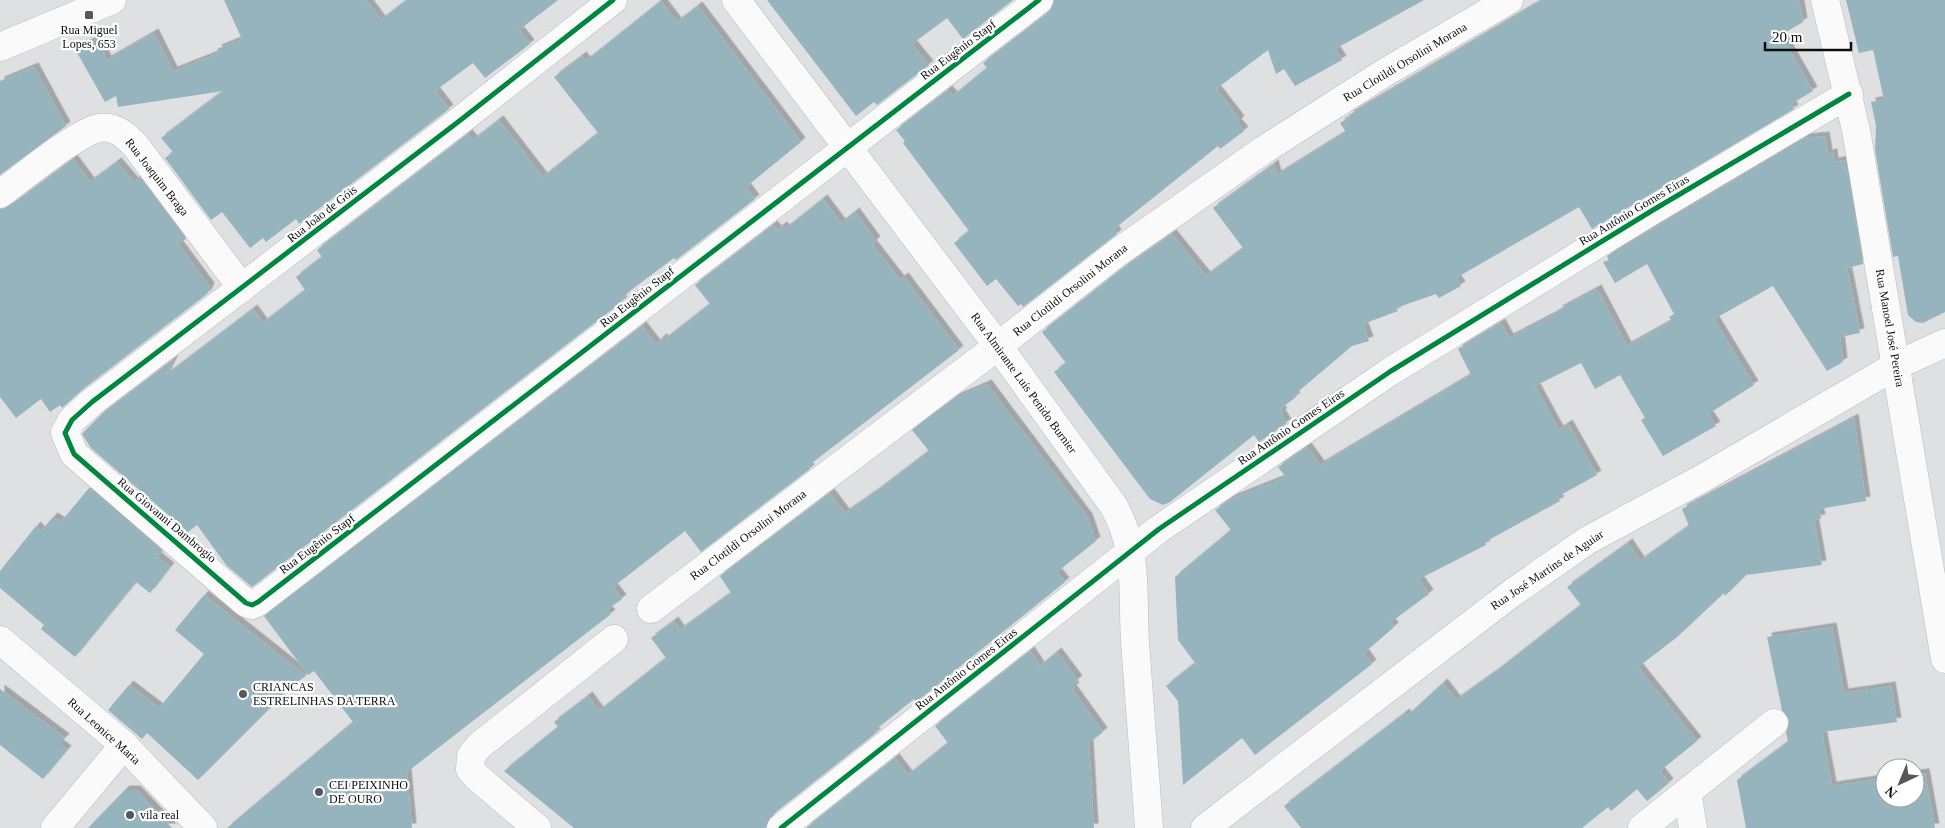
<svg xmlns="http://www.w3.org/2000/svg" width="1945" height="828" viewBox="0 0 1945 828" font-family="Georgia,serif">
<defs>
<filter id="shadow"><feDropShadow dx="4.5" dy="-4.5" stdDeviation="0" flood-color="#0004"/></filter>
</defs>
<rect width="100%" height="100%" fill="#dee0e2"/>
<g fill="#95b4bd" filter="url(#shadow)">
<polygon points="224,0 366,0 381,20 407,0 558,0 519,30 530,44 485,78 473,63 435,91 449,109 299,224 296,219 266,242 263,238 250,248 222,212 211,220 165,158 173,152 161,138 223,91 118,107 116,96 105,102 75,49 97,39 107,60 154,33 173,71 219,53 217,49 242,39"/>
<polygon points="767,0 1013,0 963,39 947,18 912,44 929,65 877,105 874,102 856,116"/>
<polygon points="1054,0 1424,0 1335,49 1342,60 1295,86 1284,69 1276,74 1268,50 1216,89 1240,120 1237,123 1244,131 1220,149 1218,146 1114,229 1117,234 1023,307 1021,304 1018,306 996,279 987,286 954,243 969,231 903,143 905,141 896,130 948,90 953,96 987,68 983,63 1049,12"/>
<polygon points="1543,0 1799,0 1803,22 1781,35 1813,91 1791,104 1794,109 1592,229 1579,207 1456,278 1461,286 1439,298 1436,294 1396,308 1398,311 1363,324 1369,341 1352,346 1294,395 1296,397 1280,409 1283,412 1281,414 1287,423 1259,442 1254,435 1170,502 1163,505 1150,499 1054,372 1066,363 1042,332 1126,266 1172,234 1206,276 1243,248 1213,208 1274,164 1277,175 1346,132 1340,123 1350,117 1349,115"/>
<polygon points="1846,0 1945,0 1945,312 1923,323 1916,322 1908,315 1898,256 1893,257 1875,150 1876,125 1871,102 1884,100 1873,50 1859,53"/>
<polygon points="661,1 677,22 698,6 801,142 746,187 755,199 676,260 674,258 631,290 621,299 623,301 252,587 227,566 197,525 188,532 91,448 82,434 102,414 174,359 166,375 253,309 263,323 305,290 296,277 322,257 317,250 468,134 473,140 499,120 543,177 598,133 554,77 582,56 586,61"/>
<polygon points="34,67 66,126 0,175 0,81"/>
<polygon points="1825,136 1828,154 1833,153 1834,162 1845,160 1863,264 1847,268 1860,333 1840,337 1843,362 1827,371 1773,286 1714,319 1754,385 1708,414 1716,426 1663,456 1641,420 1645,418 1620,375 1595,389 1581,363 1535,386 1559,430 1568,424 1597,475 1557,497 1560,501 1485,542 1486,545 1419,579 1429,594 1391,622 1394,627 1364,653 1372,664 1255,755 1242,738 1183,785 1178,701 1166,686 1195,663 1178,640 1175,577 1231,530 1215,510 1231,499 1286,477 1278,467 1307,447 1320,465 1471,375 1458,349 1501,323 1509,338 1559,312 1558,310 1597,289 1627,346 1672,321 1669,317 1674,314 1647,264 1615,283 1603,262 1609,260 1607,256 1805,138"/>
<polygon points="73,159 90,182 117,162 134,182 140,177 186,239 178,244 210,287 207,294 82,390 62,408 60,405 50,412 41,399 16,418 0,397 0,209 9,207"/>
<polygon points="823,199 841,223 855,212 876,241 872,244 900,280 904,277 959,350 808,466 810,469 701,552 685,531 613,587 622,599 607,610 611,614 407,772 412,828 227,828 353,722 314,671 308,675 264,616 642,326 656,344 662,338 664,340 710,304 695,285 773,225 777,230 783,226 785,229"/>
<polygon points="987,384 1088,518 1096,541 1057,572 1065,582 916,702 914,699 874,731 876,733 771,816 766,828 574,828 504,771 558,727 554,722 588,696 599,711 666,658 651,638 674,621 680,630 731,593 720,576 830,493 845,513 874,493 929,451 912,430 955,398"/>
<polygon points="1854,418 1866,501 1819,509 1821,519 1814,520 1822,565 1746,575 1725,596 1724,593 1676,638 1638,667 1697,741 1660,771 1669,783 1647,801 1637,789 1611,811 1608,807 1582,828 1301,828 1284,806 1405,713 1407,716 1443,683 1456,700 1498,670 1581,605 1567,587 1628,543 1640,561 1689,526 1682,509"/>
<polygon points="89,488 163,552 156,556 170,567 150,593 136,582 75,657 41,629 44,625 0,588 0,571 36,526 41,531 53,517 61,522"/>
<polygon points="204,595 306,676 293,685 198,780 147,733 142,739 108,710 129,685 159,708 204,654 175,630"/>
<polygon points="1832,627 1844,693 1891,686 1897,722 1822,732 1832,786 1885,778 1885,798 1915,798 1915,774 1925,773 1935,828 1746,828 1737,780 1788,742 1786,732 1789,720 1782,710 1767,637"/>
<polygon points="1030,651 1040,666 1057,652 1078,680 1073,684 1075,687 1072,689 1103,732 1089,743 1094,828 806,828 895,758 908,775 948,743 935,726"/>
<polygon points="0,689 65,738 59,744 67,750 43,779 0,745"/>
<polygon points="125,790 136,790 172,828 88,828"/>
</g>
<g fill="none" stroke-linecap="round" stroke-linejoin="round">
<g stroke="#b9babb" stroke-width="29">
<g id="street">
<polyline points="613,0 458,122 92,402 72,420 65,433 74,454 246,603 252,605 258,602 1039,0"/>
<path d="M736,0L998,346L1113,505C1139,550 1132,592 1135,642C1140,704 1144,766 1149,828"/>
<polyline points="1825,0 1856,130 1945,659"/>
<polyline points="0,47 112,0"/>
<path d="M0,194C21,179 77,132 99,128C114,125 125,135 135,145L242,288"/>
<polyline points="651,609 998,346 1117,253 1265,149 1384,73 1509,0"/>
<polyline points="0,640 124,745 203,828"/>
<polyline points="1687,792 1693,828"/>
<polyline points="55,828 124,745"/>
<polyline points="537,828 477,777 470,769 471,756 479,746 614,639"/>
<polyline points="781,828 1159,529 1391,371 1653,210 1849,94"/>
<polyline points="1205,828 1512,593 1588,540 1703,478 1897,365 1945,343"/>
<polyline points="1642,828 1774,723"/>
</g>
</g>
<use href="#street" stroke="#fafafb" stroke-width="28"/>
<g stroke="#fff" stroke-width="8">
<g id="cycleway">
<polyline points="613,0 458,122 92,402 72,420 65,433 74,454 246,603 252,605 258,602 1039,0"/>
<polyline points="781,828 1159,529 1391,371 1653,210 1849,94"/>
</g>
</g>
<use href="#cycleway" stroke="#00873e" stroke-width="5"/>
</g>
<g fill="#565758" stroke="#fff" stroke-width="2">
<rect x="84" y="10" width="10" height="10" rx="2.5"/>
<circle cx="243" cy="694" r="5"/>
<circle cx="319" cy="792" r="5"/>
<circle cx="130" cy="815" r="5"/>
</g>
<g text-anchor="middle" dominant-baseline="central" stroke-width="4.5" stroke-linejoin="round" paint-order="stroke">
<g font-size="12" fill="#0c0d0e" stroke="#fff" text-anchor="start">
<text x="89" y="30" text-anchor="middle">Rua Miguel<tspan x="89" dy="14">Lopes, 653</tspan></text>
<text x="253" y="687">CRIANCAS<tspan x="253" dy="14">ESTRELINHAS DA TERRA</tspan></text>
<text x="329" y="785">CEI PEIXINHO<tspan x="329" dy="14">DE OURO</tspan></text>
<text x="140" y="815">vila real</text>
</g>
<g font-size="12" fill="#0c0d0e" stroke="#fff">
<text transform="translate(958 50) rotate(-37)">Rua Eugênio Stapf</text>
<text transform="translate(1405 62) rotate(-31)">Rua Clotildi Orsolini Morana</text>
<text transform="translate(157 177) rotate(52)">Rua Joaquim Braga</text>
<text transform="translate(1634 210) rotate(-31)">Rua Antônio Gomes Eiras</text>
<text transform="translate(322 214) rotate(-38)">Rua João de Góis</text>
<text transform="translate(1070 290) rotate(-38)">Rua Clotildi Orsolini Morana</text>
<text transform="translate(637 297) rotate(-38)">Rua Eugênio Stapf</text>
<text transform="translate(1890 328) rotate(80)">Rua Manoel José Pereira</text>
<text transform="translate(1024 383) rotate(54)">Rua Almirante Luís Penido Burnier</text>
<text transform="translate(1291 427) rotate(-34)">Rua Antônio Gomes Eiras</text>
<text transform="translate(167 520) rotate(40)">Rua Giovanni Dambrogio</text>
<text transform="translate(748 535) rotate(-37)">Rua Clotildi Orsolini Morana</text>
<text transform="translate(317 544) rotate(-37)">Rua Eugênio Stapf</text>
<text transform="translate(1547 570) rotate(-34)">Rua José Martins de Aguiar</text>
<text transform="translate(966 669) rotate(-38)">Rua Antônio Gomes Eiras</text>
<text transform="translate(104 731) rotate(42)">Rua Leonice Maria</text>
</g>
</g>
<g transform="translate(1900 783) rotate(224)"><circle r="24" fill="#ffffff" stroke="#9e9e9f"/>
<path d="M0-4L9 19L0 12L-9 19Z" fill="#565758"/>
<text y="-8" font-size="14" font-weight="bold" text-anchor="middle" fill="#0c0d0e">N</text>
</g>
<path d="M1765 42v8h86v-8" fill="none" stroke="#0c0d0e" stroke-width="2.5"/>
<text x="1772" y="42" font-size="15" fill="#0c0d0e" stroke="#ffffff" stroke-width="4" paint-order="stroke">20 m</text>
</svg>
